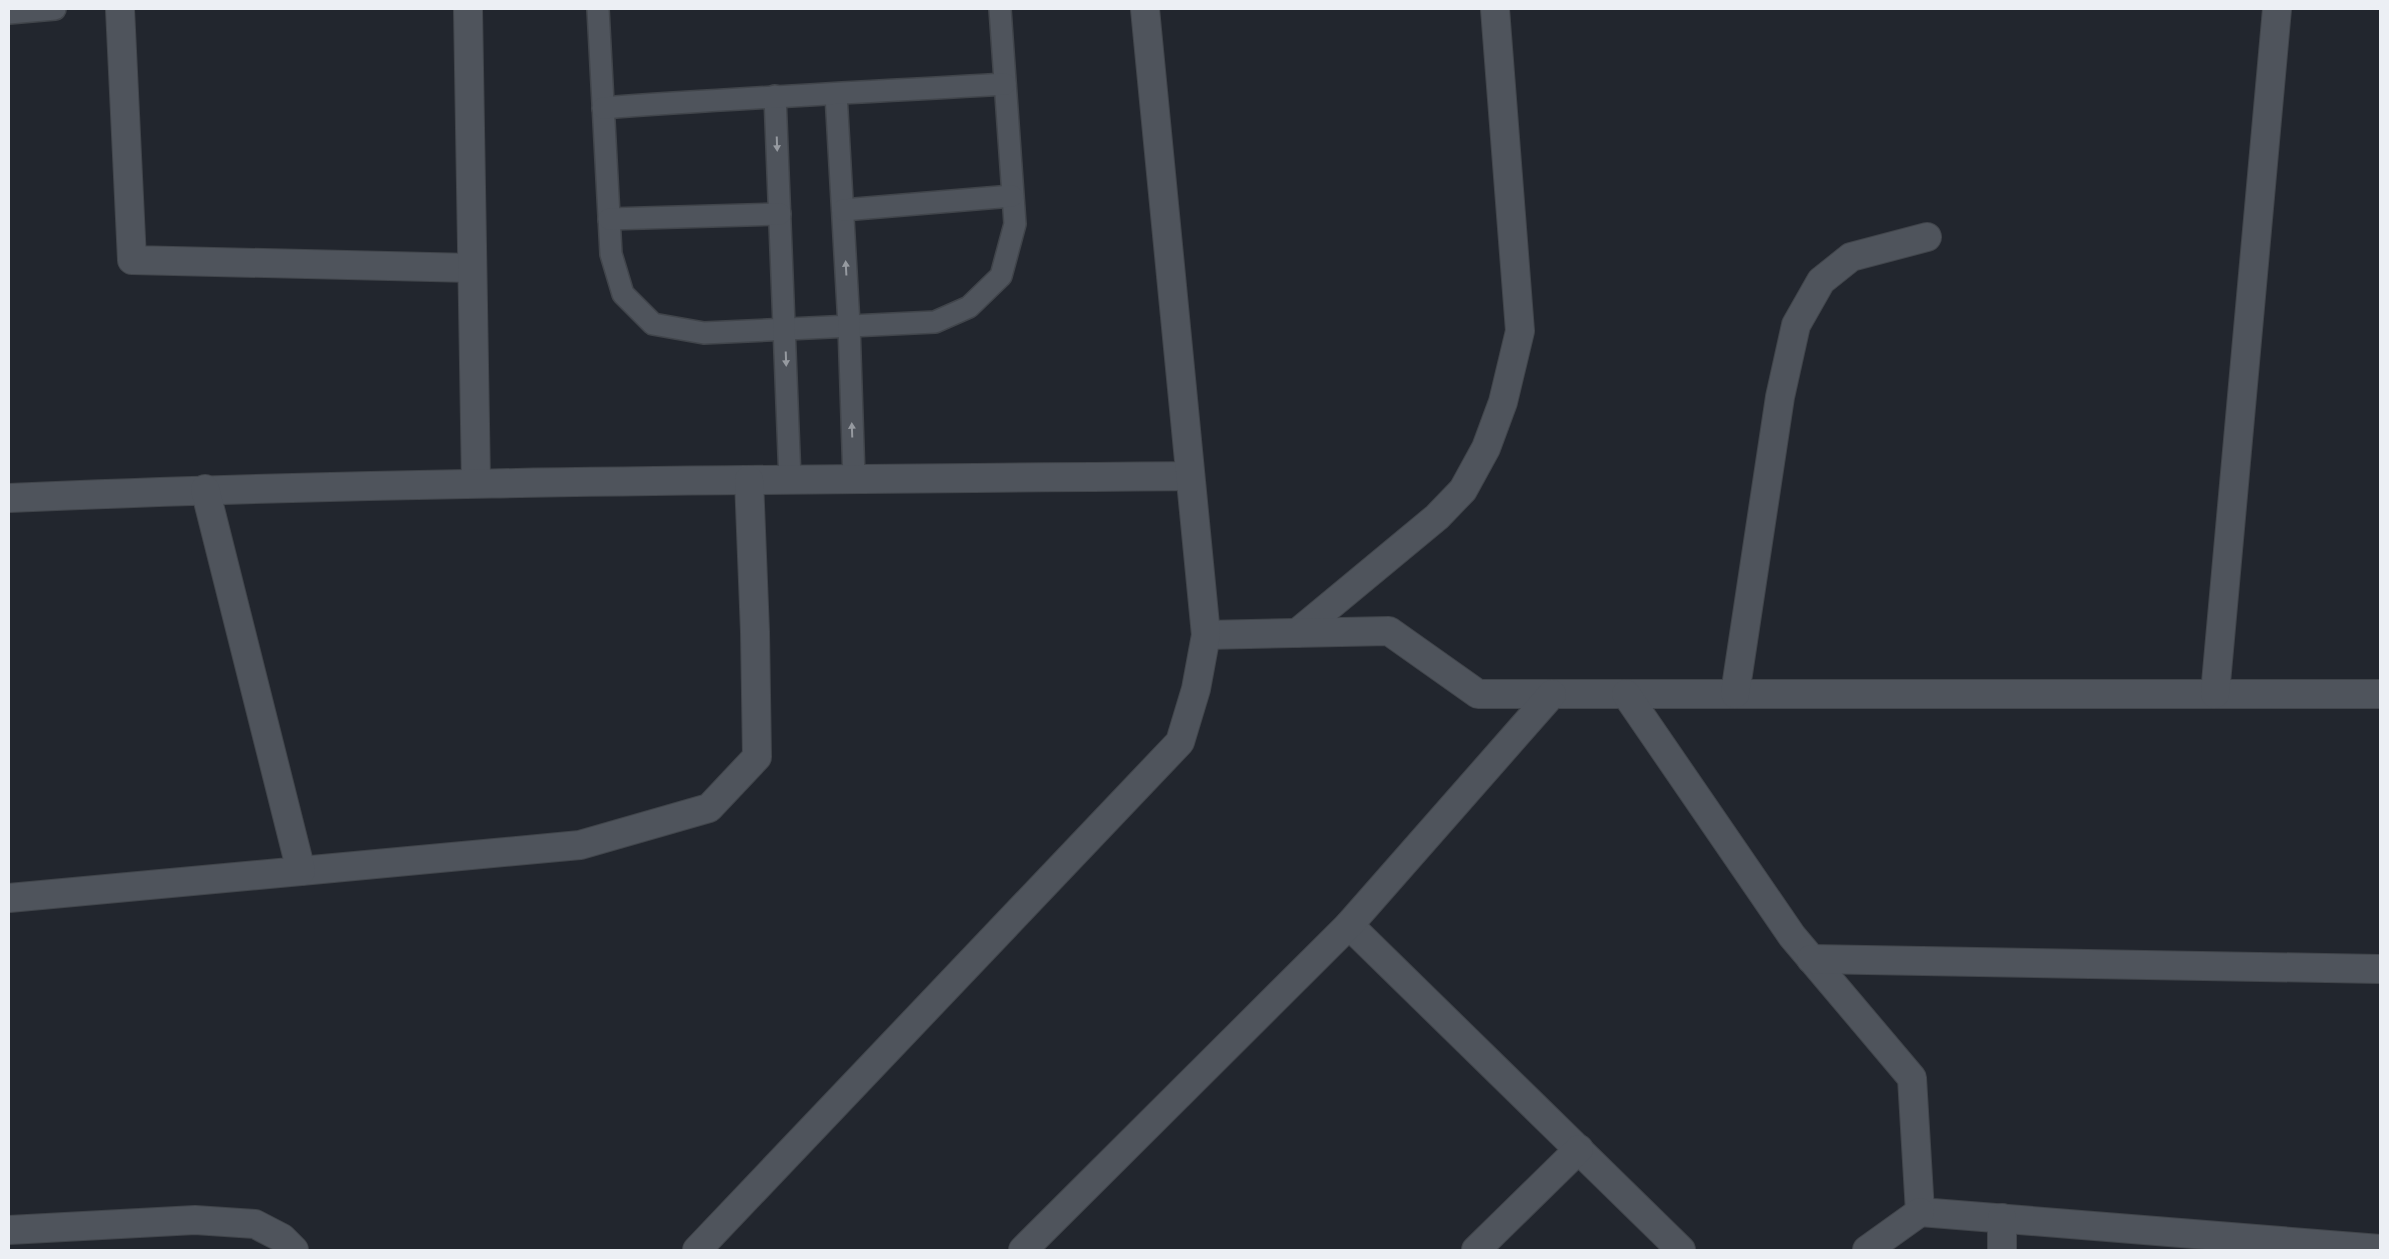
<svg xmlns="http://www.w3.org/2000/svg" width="2389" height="1259" viewBox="0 0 2389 1259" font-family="'PT Sans Narrow',sans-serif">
<rect width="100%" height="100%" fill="#22262e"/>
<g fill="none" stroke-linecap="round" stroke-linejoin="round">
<g stroke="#41454b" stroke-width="24">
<g id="service">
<polyline points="598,9 611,254 623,294 653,324 704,333 935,322 969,307 1001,276 1015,224 1000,9"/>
<polyline points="9,13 55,9"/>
<polyline points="836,94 849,325 854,479"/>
<polyline points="775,96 790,480"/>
<path d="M603,108C737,98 871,92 1005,84"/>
<polyline points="843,210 1012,196"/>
<polyline points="609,219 780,214"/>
</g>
</g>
<g stroke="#41454b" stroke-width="30">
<g id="minor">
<polyline points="120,9 132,260 472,268"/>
<polyline points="468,9 476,483"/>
<path d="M9,498C402,480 796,480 1190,476"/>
<polyline points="1297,633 1437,517 1463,490 1486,448 1503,402 1520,331 1495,9"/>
<polyline points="1206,635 1389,631 1478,694 2380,694"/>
<polyline points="1626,694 1792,936 1912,1078 1920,1212 2380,1249"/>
<polyline points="1735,694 1780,397 1796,325 1821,281 1851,257 1927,237"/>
<polyline points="2215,694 2277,9"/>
<polyline points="301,871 580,845 709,808 757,757 755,632 749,480"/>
<polyline points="9,898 301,871 205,489"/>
<polyline points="1349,925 1681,1250"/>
<polyline points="1811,959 2380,969"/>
<polyline points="9,1230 195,1220 255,1224 282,1238 294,1250"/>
<polyline points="697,1250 1180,742 1196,689 1206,635 1145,9"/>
<polyline points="1023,1250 1349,925 1552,694"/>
<polyline points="1476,1250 1579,1149"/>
<polyline points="1867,1250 1920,1212"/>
<polyline points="2002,1250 2002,1218"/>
</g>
</g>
<use href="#service" stroke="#4f545c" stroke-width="21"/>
<use href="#minor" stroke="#4f545c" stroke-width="28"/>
</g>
<defs><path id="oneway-solid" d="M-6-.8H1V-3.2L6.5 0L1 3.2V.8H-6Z" transform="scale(1.25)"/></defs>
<g fill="#969aa0">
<use href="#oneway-solid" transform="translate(777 144) rotate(88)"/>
<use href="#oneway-solid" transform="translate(846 268) rotate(-93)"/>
<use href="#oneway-solid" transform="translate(786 359) rotate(88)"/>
<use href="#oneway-solid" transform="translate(852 430) rotate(-92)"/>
</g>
<rect width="2389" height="1259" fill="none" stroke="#eceff4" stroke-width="20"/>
</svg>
